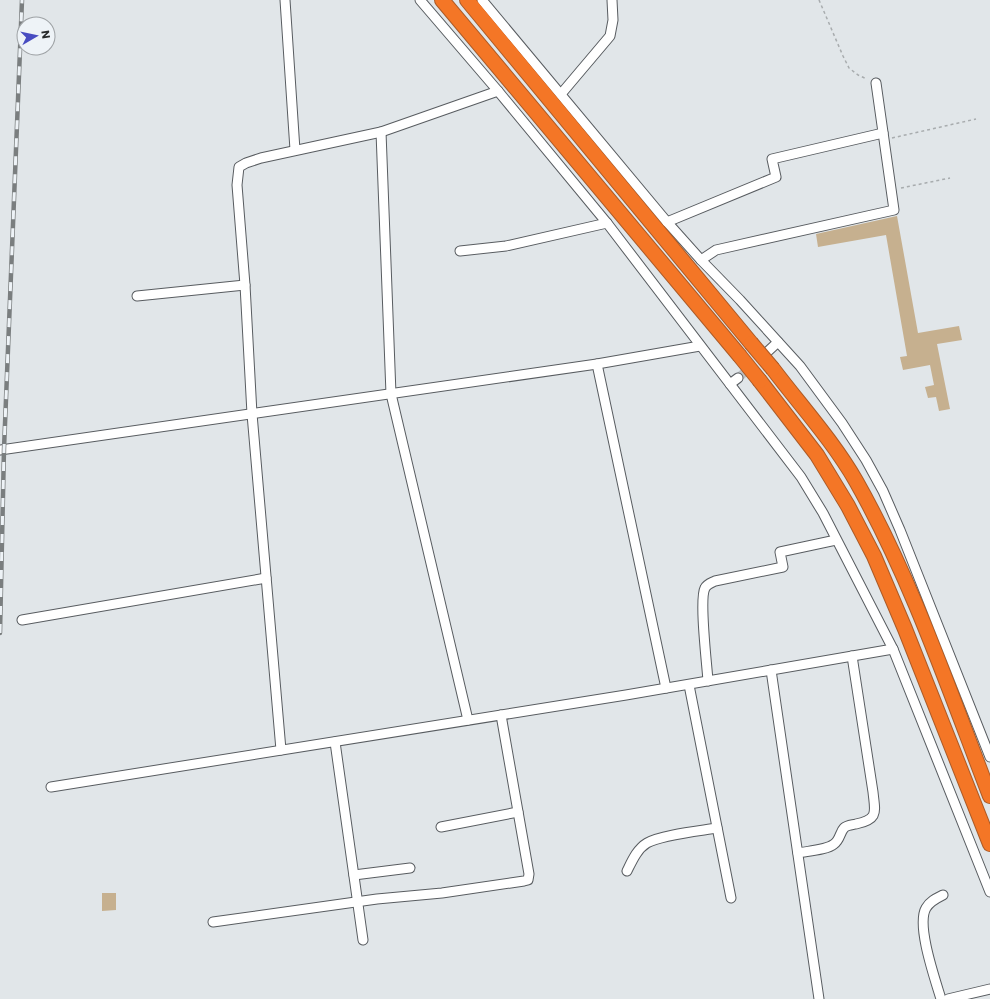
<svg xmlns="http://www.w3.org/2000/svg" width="990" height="999" viewBox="0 0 990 999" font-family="Poppins,sans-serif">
<rect width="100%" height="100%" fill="#e1e6e9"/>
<g fill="#c6b08f">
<polygon points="897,216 918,333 959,326 962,340 937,344 950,409 939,411 936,397 928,398 925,387 934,385 930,365 903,370 900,357 907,356 886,235 818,247 816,234"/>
<polygon points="102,893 116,893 116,910 102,911"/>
</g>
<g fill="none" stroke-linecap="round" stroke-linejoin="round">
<polyline stroke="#bcc0c3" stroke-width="9" stroke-dasharray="9 4.5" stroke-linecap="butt" points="738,378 765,354"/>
<g stroke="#585c60" stroke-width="11">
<g id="minor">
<polyline points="285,0 295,150"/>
<polyline points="420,0 498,91 607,223 801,477 823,513 893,649 990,892"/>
<polyline points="482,0 667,222 701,260 740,300 800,366 842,423 866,460 883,491 900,530 990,757"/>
<polyline points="561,94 610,36 613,20 612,0"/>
<polyline points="381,132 391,394 468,720"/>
<polyline points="667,222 776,177 772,159 883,133"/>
<polyline points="460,251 506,246 607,223"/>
<polyline points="701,260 716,250 894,210 876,83"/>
<polyline points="137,296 245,285"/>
<polyline points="765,354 778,342"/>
<polyline points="597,364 666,688"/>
<polyline points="730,384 738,378"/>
<polyline points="0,450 597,364 700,346"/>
<polyline points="22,620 266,578"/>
<polyline points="771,670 819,999"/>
<path d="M708,681C707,665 699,599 705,588C707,584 711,583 715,581L783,567L780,552L836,540"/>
<polyline points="689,685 731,898"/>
<polyline points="335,742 363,940"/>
<polyline points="281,750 252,414 245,285 237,185 239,167 246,163 261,158 381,132 498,91"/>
<polyline points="51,787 626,695 893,649"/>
<polyline points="441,827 518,812"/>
<path d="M798,853C808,851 827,850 834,844C840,840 840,832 844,828C847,825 852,825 856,824C879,819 875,812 873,792L852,656"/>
<path d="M627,871C632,861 637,849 647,843C661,835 699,831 717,828"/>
<polyline points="354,875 410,868"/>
<polyline points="213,922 377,899 442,893 524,881 528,880 529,874 501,715"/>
<path d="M941,999C935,979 916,925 926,908C930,901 937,898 943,895"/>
<polyline points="948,999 990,989"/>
</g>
</g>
<g stroke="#ac5b27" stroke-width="16">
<g id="highway">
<polyline points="442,0 739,355"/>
<polyline points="467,0 751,343"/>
<path d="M773,369C801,406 833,441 856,481C912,580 949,690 990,796"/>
<polyline points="760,381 817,455 848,506 874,556 905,629 990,844"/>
</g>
</g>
<g stroke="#a8acae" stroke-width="1.5" stroke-dasharray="3 3" stroke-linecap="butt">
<polyline points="819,0 843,56 849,68 858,75 867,79"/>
<polyline points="892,138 976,119"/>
<polyline points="901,188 950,178"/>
</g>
<use href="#minor" stroke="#fff" stroke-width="9"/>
<use href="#highway" stroke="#f47626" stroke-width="14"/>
<g stroke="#7a7e7f" stroke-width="4.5">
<polyline id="rail" points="0,633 4,449 22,0"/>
</g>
<use href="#rail" stroke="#eef3f7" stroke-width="3" stroke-dasharray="9" stroke-linecap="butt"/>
<g stroke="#ac5b27" stroke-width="16" stroke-linecap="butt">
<g id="highway-bridge">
<polyline points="751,343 773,369"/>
<polyline points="739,355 760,381"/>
</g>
</g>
<use href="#highway-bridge" stroke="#f47626" stroke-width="14"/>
</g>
<g transform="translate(36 36) rotate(81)"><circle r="19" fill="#eef3f7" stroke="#9ea2a5"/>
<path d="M0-3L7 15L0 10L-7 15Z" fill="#484cc1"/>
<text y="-6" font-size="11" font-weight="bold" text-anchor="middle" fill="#27292a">N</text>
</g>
</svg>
